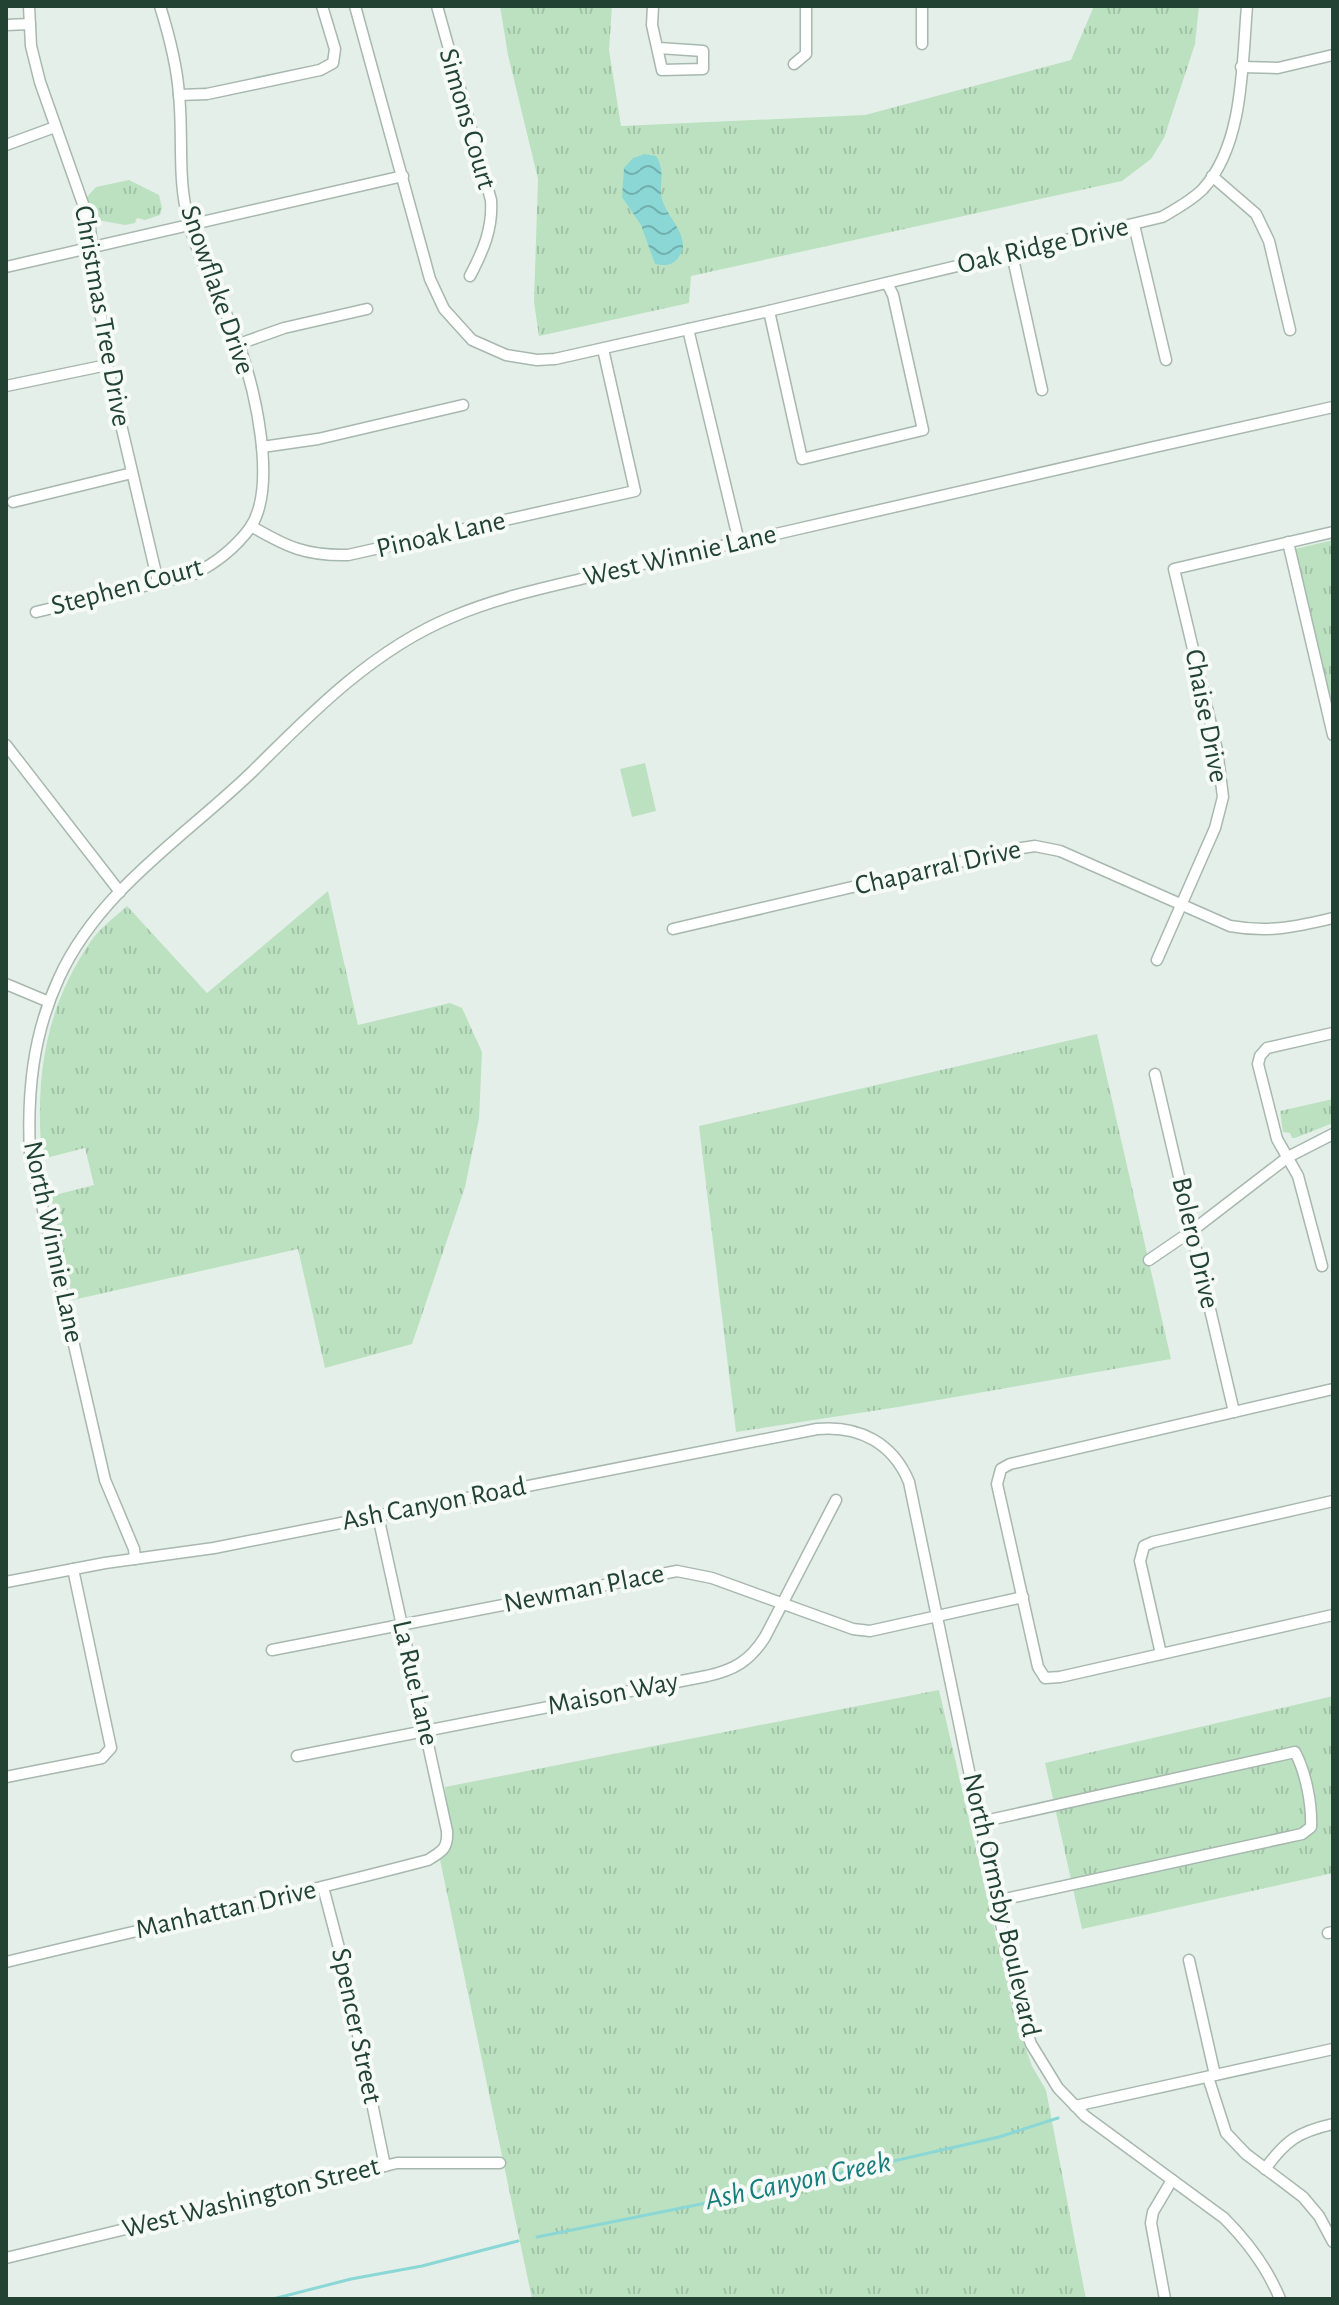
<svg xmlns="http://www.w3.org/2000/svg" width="1339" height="2305" viewBox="0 0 1339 2305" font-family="'Alegreya Sans',sans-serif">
<defs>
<pattern id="grass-tufts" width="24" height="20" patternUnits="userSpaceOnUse" patternTransform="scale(2)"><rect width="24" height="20" fill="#bce1c0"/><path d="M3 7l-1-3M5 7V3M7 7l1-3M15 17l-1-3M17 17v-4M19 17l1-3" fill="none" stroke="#a1c2a6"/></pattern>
<pattern id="water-waves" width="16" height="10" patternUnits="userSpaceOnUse" patternTransform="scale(2)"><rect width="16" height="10" fill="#8ad7d6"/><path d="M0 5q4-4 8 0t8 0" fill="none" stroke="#70b0ae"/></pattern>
</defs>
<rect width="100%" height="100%" fill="#e5efe9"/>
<g fill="url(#grass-tufts)">
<polygon points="500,6 612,6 609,50 621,126 865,115 1071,60 1094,6 1199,6 1195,44 1164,138 1151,159 1122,181 691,276 689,303 539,336 534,302 538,179 508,55"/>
<polygon points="129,180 159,195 162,208 160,215 145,220 137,218 135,223 125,225 92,219 85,199 96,187"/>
<polygon points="1333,540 1333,708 1295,549"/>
<path d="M328,891L358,1025L450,1003L462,1008L482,1052L479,1119L465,1187L412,1344L325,1368L298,1249L73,1300L51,1196L94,1185L85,1148L42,1159C35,1079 44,1009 91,941C100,928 115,917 127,906L207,993Z"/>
<polygon points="1097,1034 1171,1359 898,1407 736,1432 699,1126"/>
<polygon points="1333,1099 1333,1123 1295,1138 1292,1138 1290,1133 1283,1132 1280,1111"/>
<polygon points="939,1690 1016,2021 1032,2066 1046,2090 1086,2299 532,2299 439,1855 447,1831 445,1787"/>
<polygon points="1333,1696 1333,1873 1082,1929 1045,1763"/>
</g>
<polygon fill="#bce1c0" points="645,763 656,811 632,817 620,769"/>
<path fill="url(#water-waves)" d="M645,154L656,156C665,170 660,179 661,194C663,216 695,237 678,258C672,266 665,266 655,264L641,225L622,197L624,168L633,158Z"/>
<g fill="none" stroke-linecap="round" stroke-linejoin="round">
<g stroke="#8ad7d6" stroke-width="3">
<polyline points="537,2237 736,2197 999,2137 1058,2118"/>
<polyline points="273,2299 351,2279 422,2266 518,2241"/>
</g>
<g stroke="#a7b8af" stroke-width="13">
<g id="minor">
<polyline points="29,6 31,46 40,82 89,221 107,365 158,582"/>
<path d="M355,6L430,279L444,309L472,340L506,355L537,360L555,359L769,311L1162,217C1176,209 1191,201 1203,189C1244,144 1242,64 1247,6"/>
<path d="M437,6L491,200C493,229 483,251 470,276"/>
<polyline points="653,6 652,25 662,70 703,69 703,51 659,48"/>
<polyline points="922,6 922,44"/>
<polyline points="6,25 30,24"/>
<polyline points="794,64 806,54 806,6"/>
<polyline points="1241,67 1278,68 1333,55"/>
<polyline points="179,95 207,94 320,70 333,63 335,49 322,6"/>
<polyline points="6,145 55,127"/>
<polyline points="1212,176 1256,214 1269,241 1290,330"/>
<polyline points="1134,225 1166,360"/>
<polyline points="1012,254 1042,390"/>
<polyline points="6,267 403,176"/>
<polyline points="769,311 802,459 923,430 893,295 887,283"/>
<polyline points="688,329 739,542"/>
<polyline points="239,344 284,328 367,309"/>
<polyline points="6,386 107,365"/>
<polyline points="262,447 318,439 463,405"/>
<polyline points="13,502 132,473"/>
<path d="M251,526C287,547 306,556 348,555L635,491L603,349"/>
<polyline points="1288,542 1333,735"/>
<path d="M36,612L194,574C216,563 235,548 250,528C278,487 255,390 239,345C223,300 195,258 186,210C178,172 183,133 179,95C177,64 169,35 160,6"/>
<polyline points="6,745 120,892"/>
<path d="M673,929L1015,849L1035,846L1060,851L1230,926C1269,933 1295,927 1333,918"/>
<polyline points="1157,960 1215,828 1223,797 1217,750 1174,569 1333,532"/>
<polyline points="6,984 49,1002"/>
<polyline points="1155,1074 1234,1412"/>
<polyline points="1149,1260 1193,1230 1288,1157 1333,1134"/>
<polyline points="1322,1266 1298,1176 1277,1139 1258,1064 1260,1056 1267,1048 1333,1033"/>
<polyline points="1333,1389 1010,1464 1001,1469 997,1484 1038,1667 1045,1678 1060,1677 1333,1615"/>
<path d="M135,1559L134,1549L105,1480L30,1153C27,1092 33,1034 59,978C99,890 186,836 253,771C311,713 374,649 452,617C492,600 534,590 577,580C643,563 709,549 776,534C961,491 1147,448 1333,407"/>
<path d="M6,1582L105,1563L214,1548L817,1429C859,1425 893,1443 909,1482L996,1901L1022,2018L1031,2044L1058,2088L1085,2116L1224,2218C1248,2242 1267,2267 1280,2299"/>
<polyline points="272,1650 677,1571 712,1578 853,1629 870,1631 1023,1597"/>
<polyline points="1161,1654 1140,1561 1144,1546 1153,1542 1333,1501"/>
<path d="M297,1756L707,1676C734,1670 750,1661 765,1637L836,1500"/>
<polyline points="6,1777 102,1758 111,1748 73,1569"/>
<path d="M980,1822L1295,1752C1306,1773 1312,1804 1311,1827L1302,1834L996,1901"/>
<polyline points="323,1887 344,1967 385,2166"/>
<polyline points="1328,1933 1333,1932"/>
<polyline points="1189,1960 1215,2075"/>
<path d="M6,1962C147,1928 288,1897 428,1860C443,1851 448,1848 447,1831L378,1516"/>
<polyline points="1208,2077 1226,2133 1246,2154 1303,2197 1319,2216 1333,2242"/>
<polyline points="1075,2106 1333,2049"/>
<path d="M1265,2169C1286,2140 1298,2132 1333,2124"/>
<polyline points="6,2258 397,2163 500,2163"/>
<polyline points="1165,2299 1151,2223 1153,2212 1172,2180"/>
</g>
</g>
<use href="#minor" stroke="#fff" stroke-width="10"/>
</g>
<g text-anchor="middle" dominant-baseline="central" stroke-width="8" stroke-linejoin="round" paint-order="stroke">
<g font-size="28" fill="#224234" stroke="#f6fbf7">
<text transform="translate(467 119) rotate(74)">Simons Court</text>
<text transform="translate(1043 246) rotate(-13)">Oak Ridge Drive</text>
<text transform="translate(217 290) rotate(71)">Snowflake Drive</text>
<text transform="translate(102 316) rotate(80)">Christmas Tree Drive</text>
<text transform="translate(441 535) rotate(-13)">Pinoak Lane</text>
<text transform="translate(680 556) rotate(-13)">West Winnie Lane</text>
<text transform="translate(127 587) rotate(-15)">Stephen Court</text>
<text transform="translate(1206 716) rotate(79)">Chaise Drive</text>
<text transform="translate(938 868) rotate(-13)">Chaparral Drive</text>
<text transform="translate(53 1242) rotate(78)">North Winnie Lane</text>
<text transform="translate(1195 1243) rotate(77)">Bolero Drive</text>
<text transform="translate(434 1504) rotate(-11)">Ash Canyon Road</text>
<text transform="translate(584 1589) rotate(-11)">Newman Place</text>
<text transform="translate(415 1683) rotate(77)">La Rue Lane</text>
<text transform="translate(613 1694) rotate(-11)">Maison Way</text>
<text transform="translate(1001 1905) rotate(77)">North Ormsby Boulevard</text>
<text transform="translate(226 1910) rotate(-13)">Manhattan Drive</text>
<text transform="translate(356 2026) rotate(78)">Spencer Street</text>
<text transform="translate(251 2198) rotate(-14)">West Washington Street</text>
</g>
<g font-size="30" font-style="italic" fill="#177d7d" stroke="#f6fbf7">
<text transform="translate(798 2181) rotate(-12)">Ash Canyon Creek</text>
</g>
</g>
<rect width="1339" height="2305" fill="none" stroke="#224234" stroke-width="16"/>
</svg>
